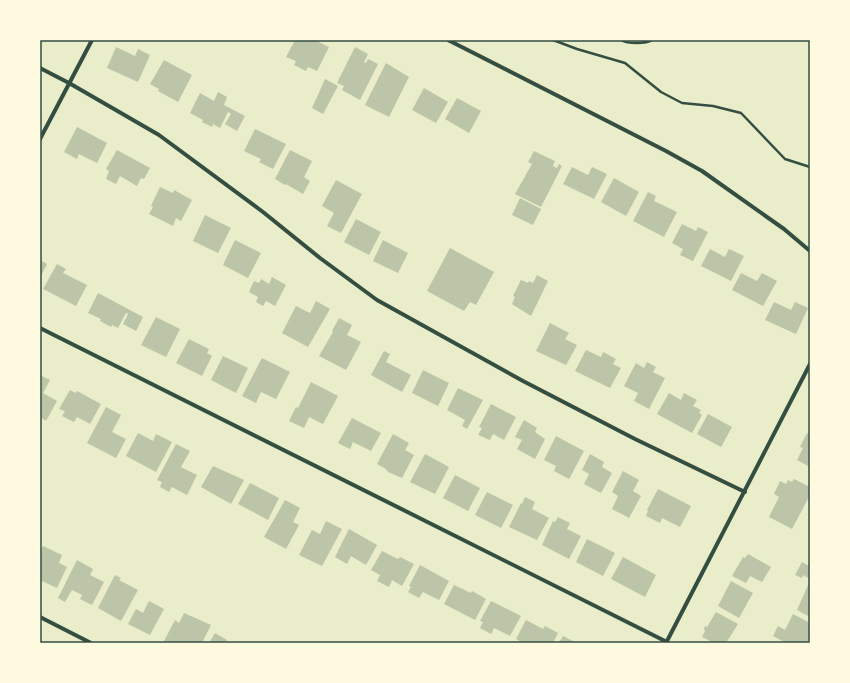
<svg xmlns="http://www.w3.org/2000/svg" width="850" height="683" viewBox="0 0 850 683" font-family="'Sofia Sans Condensed',sans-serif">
<rect width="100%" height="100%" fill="#e9edc9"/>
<g fill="#bcc5a7">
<polygon points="295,40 315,40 329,47 317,71 308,67 306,71 294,65 296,61 286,57"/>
<polygon points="116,47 135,56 138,49 150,55 138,82 107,68"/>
<polygon points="355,47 368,54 364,62 366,63 368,59 378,64 360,100 342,90 344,86 337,83"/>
<polygon points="164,60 192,75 178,102 158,91 159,89 150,84"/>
<polygon points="386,63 409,77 389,117 365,105"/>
<polygon points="325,79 338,86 323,114 312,108"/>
<polygon points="424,88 448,102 436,123 412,110"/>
<polygon points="218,92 227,97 224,105 245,116 237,131 225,124 231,114 228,112 220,128 213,124 212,127 202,122 203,120 190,113 200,93 214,101"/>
<polygon points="457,98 481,111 469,133 445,119"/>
<polygon points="77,127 107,143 97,163 79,154 77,159 64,152"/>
<polygon points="255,129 286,144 273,169 259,162 261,159 244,151"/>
<polygon points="117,150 150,168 144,179 141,178 137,186 120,176 116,184 106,179 109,171 106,169"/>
<polygon points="290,150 312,161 304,177 310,181 303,194 286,184 285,185 275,179"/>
<polygon points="534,151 555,161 553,166 557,168 559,164 562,166 541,207 515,194 532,164 528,162"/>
<polygon points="572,167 588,175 592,167 607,174 594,199 563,184"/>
<polygon points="614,178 639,192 626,216 601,202"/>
<polygon points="336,180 362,194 341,233 327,226 334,213 322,206"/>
<polygon points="160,187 173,193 174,190 192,200 181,221 176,218 173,226 149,214 153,207 151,206"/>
<polygon points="648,192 656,196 654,201 677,212 664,237 633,221"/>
<polygon points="520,198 541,209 533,225 512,215"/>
<polygon points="205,215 231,228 218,253 193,241"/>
<polygon points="356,219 381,232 369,255 344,242"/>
<polygon points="682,224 696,231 698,227 708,232 693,261 680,255 683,249 672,243"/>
<polygon points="235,240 261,253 248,278 223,265"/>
<polygon points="383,240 408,253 398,273 373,261"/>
<polygon points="450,248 494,272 476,305 470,302 464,311 427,291"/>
<polygon points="710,249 725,257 729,249 744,256 731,281 701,266"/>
<polygon points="40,260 47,264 40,278"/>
<polygon points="57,264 66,269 63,273 87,285 76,306 43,289"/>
<polygon points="741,273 757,281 762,273 777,281 763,306 732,290"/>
<polygon points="537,275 548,281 531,316 512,304 515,297 513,296 521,280 528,283 529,281 533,283"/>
<polygon points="272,277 286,285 275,306 266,301 263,306 256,302 258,297 249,292 254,281 259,283 261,279 269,284"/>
<polygon points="98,293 143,317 136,331 123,324 128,314 126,313 118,328 112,325 111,327 100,321 101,319 88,313"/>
<polygon points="316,301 330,309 308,347 282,333 296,306 310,313"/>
<polygon points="774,302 791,310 795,302 808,308 796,334 765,320"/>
<polygon points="156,317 180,329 166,357 141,345"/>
<polygon points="339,318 352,325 347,335 361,342 346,370 319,356 333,332 332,331"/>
<polygon points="550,323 569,333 565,339 577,345 566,365 536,351"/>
<polygon points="189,339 209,349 207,353 212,356 202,376 176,363"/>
<polygon points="586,350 601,357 603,352 616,359 613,364 621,368 610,388 575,371"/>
<polygon points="384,351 390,354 386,362 411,375 402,392 371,375"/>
<polygon points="223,356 248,368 236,393 211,380"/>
<polygon points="262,358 290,372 276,399 261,392 256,403 242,396"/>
<polygon points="647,362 656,367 653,372 665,378 649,409 634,401 638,393 624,386 636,363 644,368"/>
<polygon points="423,370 449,383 438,406 412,393"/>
<polygon points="40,375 50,380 43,393 57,401 46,421 40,417"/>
<polygon points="311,382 338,396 323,424 309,417 304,428 289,421 296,407 298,408"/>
<polygon points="458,388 483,400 467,429 462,426 465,420 447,410"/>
<polygon points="70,390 76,393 77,391 101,404 90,424 77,417 74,422 62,416 65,411 59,409"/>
<polygon points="669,393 681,400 684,393 697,400 693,406 701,410 699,413 702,415 692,433 657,414"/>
<polygon points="491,404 516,417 504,440 493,434 490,440 478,435 482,428 479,427"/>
<polygon points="106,407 121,415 112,432 126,439 116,458 87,443"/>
<polygon points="708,414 732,427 721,447 697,434"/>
<polygon points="352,418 381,433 371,451 353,442 350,449 338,443"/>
<polygon points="524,420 537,428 535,432 545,439 535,459 517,449 522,440 515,437"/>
<polygon points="138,433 153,441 156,434 172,442 156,472 126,456"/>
<polygon points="807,433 810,435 810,467 797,460 803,448 800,447"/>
<polygon points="393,434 409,443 405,450 414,455 402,478 388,472 386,469 377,464"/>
<polygon points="556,436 584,451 569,479 554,471 556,466 544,460"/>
<polygon points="176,444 190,451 181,467 197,475 187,495 172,487 169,492 160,487 162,482 157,480"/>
<polygon points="425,454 449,467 435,494 410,482"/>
<polygon points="590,454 604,462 602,467 612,473 601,493 584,484 589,474 582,470"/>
<polygon points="213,466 244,480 231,504 201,487"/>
<polygon points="623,471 639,480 633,491 641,496 629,518 612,509 618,496 612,492"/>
<polygon points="455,475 480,488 468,511 443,498"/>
<polygon points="794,479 810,487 810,495 792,529 769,517 779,497 774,494 780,481 786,484 788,480 792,482"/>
<polygon points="250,483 279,498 268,520 238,504"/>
<polygon points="658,489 691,506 680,527 662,518 660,523 646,516 648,511 647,510"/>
<polygon points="487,492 513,505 501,528 475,515"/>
<polygon points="525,497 535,502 532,509 549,518 537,540 509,527 521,503 522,504"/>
<polygon points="285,500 300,508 293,522 299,525 286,549 264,537"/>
<polygon points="558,517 570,523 567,529 581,536 569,559 542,545 553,521 555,522"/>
<polygon points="326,521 342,529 322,566 299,555 312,530 320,534"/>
<polygon points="349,529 377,545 366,565 351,556 347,564 335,557"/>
<polygon points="587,539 615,553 603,576 576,562"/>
<polygon points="43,546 62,555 59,563 67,567 57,588 40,580 40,553"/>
<polygon points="382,551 398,559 400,557 414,564 402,586 392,580 389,587 377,581 380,575 371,570"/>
<polygon points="748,554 771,567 762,582 750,576 746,583 732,576 743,557 745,558"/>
<polygon points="623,557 656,575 645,597 611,579"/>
<polygon points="77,560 93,569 90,575 104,582 92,605 80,599 82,595 72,590 65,602 58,598"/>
<polygon points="802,562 809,566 810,563 810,579 803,575 802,578 795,575"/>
<polygon points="420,565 449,581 439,600 423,592 419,598 408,592 411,587 409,586"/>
<polygon points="115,575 121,578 119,580 138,590 121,621 98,608"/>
<polygon points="731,581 753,593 739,618 718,606"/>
<polygon points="454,585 471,593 472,591 486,599 475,620 444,604"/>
<polygon points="808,585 810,586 810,617 797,610"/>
<polygon points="149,601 164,609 150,635 128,624 136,609 143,613"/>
<polygon points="491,601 521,616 510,636 494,628 491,634 480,628 483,622 480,621"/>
<polygon points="716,612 738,624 726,643 714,643 702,637 705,631 704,629 705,626 707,627"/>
<polygon points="184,613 211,625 202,643 163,643 175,620 179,623"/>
<polygon points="793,614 810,623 810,637 807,643 786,643 773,636 778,626 785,630"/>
<polygon points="526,620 543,629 545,626 558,633 553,643 523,643 516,639"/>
<polygon points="215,633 227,640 226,643 209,643"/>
<polygon points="563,636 577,643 559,643"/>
</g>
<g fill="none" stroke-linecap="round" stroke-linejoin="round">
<g stroke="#344e41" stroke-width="2.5">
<polyline points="553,40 577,49 625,63 661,92 682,103 713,106 741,113 785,159 810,167"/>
<path d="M621,40C628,44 646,44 652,40"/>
</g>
<g stroke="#344e41" stroke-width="4">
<polyline points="448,40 666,151 702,171 784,229 810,251"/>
<polyline points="40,68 69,83 159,135 263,212 320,258 377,300 523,381 635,439 745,492"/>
<polyline points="40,139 92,40"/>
<polyline points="40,328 667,642"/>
<polyline points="40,617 91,643"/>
<polyline points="666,643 810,364"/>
</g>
</g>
<rect width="850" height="683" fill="none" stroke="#fefae0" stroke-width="82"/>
<rect x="41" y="41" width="768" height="601" fill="none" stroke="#344e41" stroke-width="1.5"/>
</svg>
